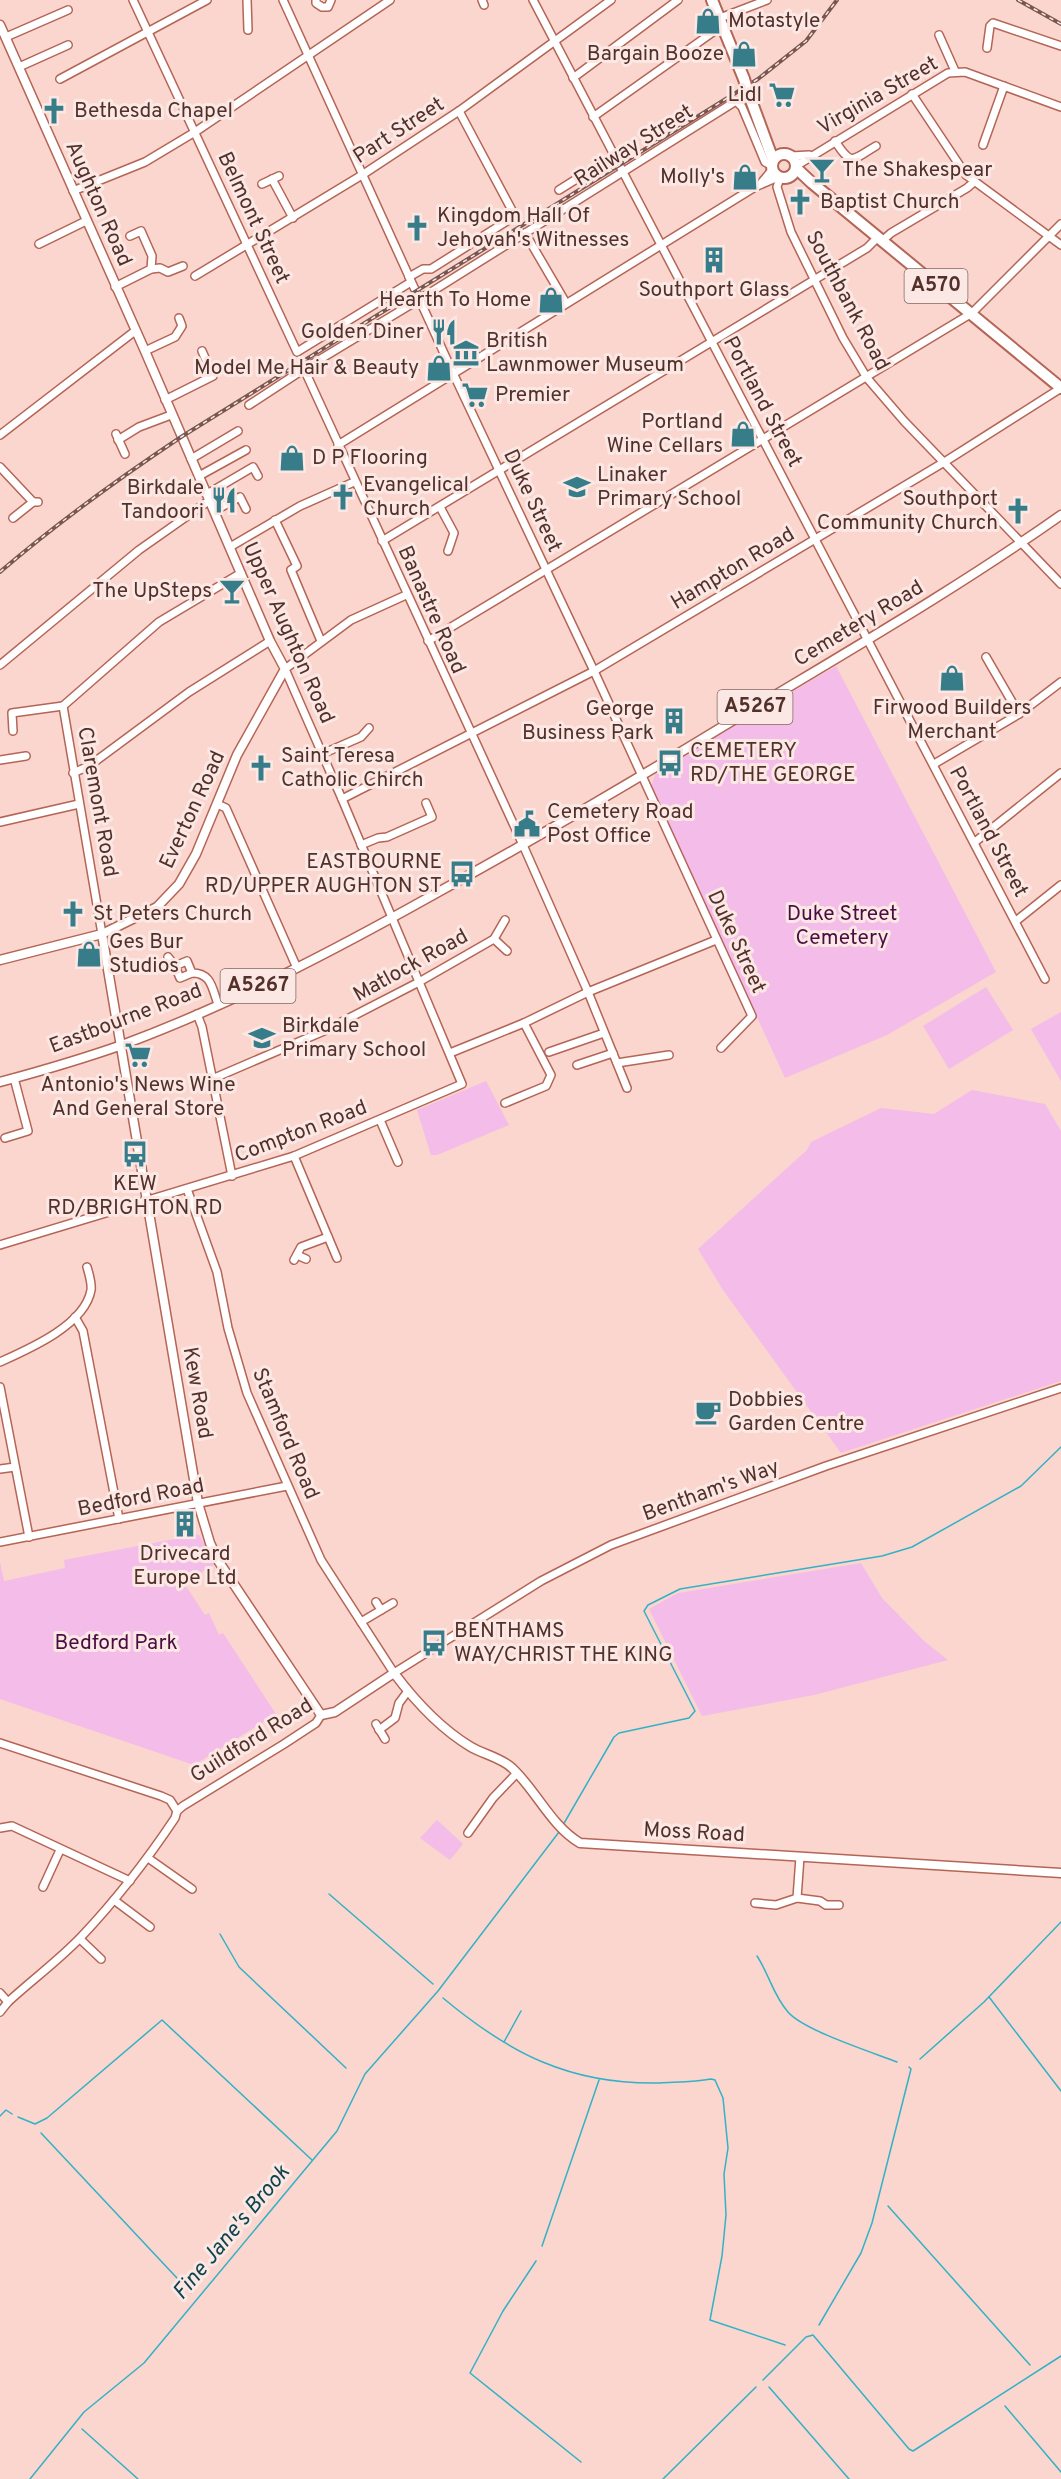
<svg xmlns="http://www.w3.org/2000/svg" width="1061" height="2479" viewBox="0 0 1061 2479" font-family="Overpass,sans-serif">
<rect width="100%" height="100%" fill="#fad6ce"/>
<g fill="#f3bce9">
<polygon points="836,666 996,972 887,1035 785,1078 651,787 656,772"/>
<polygon points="986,987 1013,1030 949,1069 923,1026"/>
<polygon points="1061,1012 1061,1081 1031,1029"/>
<polygon points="486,1081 509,1125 437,1155 431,1155 417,1110"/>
<polygon points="972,1090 1045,1104 1061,1131 1061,1381 841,1453 723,1290 698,1249 807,1150 811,1142 881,1108 934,1114"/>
<polygon points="188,1529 200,1536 215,1564 184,1583 205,1615 209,1613 219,1635 223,1633 276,1714 194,1765 0,1699 0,1562 4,1581 65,1568 64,1560 191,1536"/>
<polygon points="861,1563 882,1598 924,1641 948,1660 814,1695 702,1716 649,1609 678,1593"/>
<polygon points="437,1820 463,1844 450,1860 420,1838"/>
</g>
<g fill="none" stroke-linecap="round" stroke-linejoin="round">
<g stroke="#33b1c7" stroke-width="1.5">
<polyline points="563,1825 614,1737 619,1733 689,1718 695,1711 644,1611 648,1605 680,1589 882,1556 912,1547 1021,1486 1061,1447"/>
<polyline points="329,1894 433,1984"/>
<polyline points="220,1934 239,1967 346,2068"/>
<path d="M757,1956C769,1974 773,1995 788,2012C803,2030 871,2052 897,2062"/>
<polyline points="989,1997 1061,2091"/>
<path d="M443,1998C510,2054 571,2085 660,2083C676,2082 695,2082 711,2079L715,2080L723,2098L728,2148L724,2174L726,2215L722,2256L710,2320L785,2345"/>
<polyline points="504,2042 521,2011"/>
<polyline points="920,2059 984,2002 1061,1922"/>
<polyline points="0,2116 6,2110 12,2114"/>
<polyline points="18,2117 35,2124 47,2118 162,2020 312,2160"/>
<polyline points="41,2133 191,2293"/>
<polyline points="888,2206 1030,2365"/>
<polyline points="542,2246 599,2080"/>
<polyline points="536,2261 503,2311 470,2373 581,2462"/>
<polyline points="819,2325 861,2253 872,2223 911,2069 909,2067"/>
<polyline points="763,2380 806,2337 813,2335 909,2449 913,2451 1061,2356"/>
<polyline points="769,2387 849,2479"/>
<polyline points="1005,2406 1061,2472"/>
<polyline points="82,2429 138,2479"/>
<polyline points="30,2479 84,2412 144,2363 312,2161 337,2131 365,2074 438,1991 559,1832"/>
<polyline points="663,2479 756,2387"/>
</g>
<g stroke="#b46555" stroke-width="10">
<g id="minor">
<polyline points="133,0 297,352 411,282"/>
<polyline points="247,0 248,30"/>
<polyline points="283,0 453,373 594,671 752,1016 721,1048"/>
<polyline points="316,0 316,3 322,7 328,7 331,0"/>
<polyline points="482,0 484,5"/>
<polyline points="533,0 1045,979"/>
<polyline points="720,18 767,0"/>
<polyline points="939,35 955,71"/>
<polyline points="6,37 68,10"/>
<polyline points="987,48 990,26 993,23 1061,46"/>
<polyline points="19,67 68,45"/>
<polyline points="573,78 678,0"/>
<polyline points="60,79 207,0"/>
<polyline points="912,94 966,175 1061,245"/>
<polyline points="593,117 723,25"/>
<path d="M835,141C852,167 852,160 876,146"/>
<polyline points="983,145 1004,86"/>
<polyline points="791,156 809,155"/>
<polyline points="796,166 948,73 965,72 1061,107"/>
<polyline points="780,178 777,187 791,232 843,338 867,378 904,421 1061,584"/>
<polyline points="272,179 293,218"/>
<polyline points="762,182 772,170"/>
<polyline points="262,184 279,176"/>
<polyline points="559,190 613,156"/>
<polyline points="73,191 145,162 195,132 390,0"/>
<polyline points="525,233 566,303"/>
<polyline points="882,241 891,233 967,188 974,182"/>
<polyline points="39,244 86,221"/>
<polyline points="151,269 160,268 168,272 183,266"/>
<polyline points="195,276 362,175 459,111 611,0"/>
<polyline points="409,277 423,269 431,269 515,216 459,111"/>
<polyline points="115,287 151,269 152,256 141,231 130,236"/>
<polyline points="145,351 175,337 182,326 179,318"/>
<polyline points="304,369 523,845 588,992 627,1088"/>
<polyline points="165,400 213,376 202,351"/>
<polyline points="249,405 304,369 420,299 736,101 742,107 765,162 771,165"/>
<polyline points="116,434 125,454"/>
<polyline points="0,435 135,331"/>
<polyline points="118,440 139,427 171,415"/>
<polyline points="338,445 755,187 778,177"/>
<polyline points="191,459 238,431"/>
<polyline points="0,467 33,502"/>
<polyline points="199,476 246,450"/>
<polyline points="207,494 253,467 258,476"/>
<polyline points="440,507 454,533 448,551"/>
<polyline points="214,511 240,497 246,509"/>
<polyline points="13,518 33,502 38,502"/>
<polyline points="275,520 297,566 291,570 321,641"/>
<polyline points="382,541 867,248 878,237"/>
<polyline points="230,547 300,506 354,482"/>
<polyline points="428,641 972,313 1061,224"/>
<polyline points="986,657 1019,714"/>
<polyline points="0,665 139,550 210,500"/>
<polyline points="63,706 102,934"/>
<polyline points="63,706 159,622 241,573"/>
<polyline points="13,731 12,713 63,706"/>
<polyline points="322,754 361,737 369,728"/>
<polyline points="0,760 26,756"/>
<polyline points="934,764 1019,714 1061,682"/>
<polyline points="73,773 89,766 189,692 270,641"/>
<polyline points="342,799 594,671 946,461 1061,388"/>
<polyline points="217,804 226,808 297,968"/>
<polyline points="0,822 79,804"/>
<polyline points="975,842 1061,773"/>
<polyline points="361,845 378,838 387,837 432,817 426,803"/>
<polyline points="1016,921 1061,885"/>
<polyline points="494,939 507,951"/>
<path d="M168,957L175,966L187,961L192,973C212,973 212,989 218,1004"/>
<polyline points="175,966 180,978 192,973"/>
<polyline points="197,1014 202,1027 232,1176"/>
<polyline points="549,1052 604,1033"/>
<polyline points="450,1053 524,1023 588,992 716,940"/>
<polyline points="617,1063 669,1055"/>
<polyline points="577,1065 613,1053"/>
<polyline points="212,1079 324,1031 419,982 494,939 505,920"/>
<polyline points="505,1103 546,1086 551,1075 524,1023"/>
<polyline points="380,1120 398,1162"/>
<polyline points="5,1138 28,1131 14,1078"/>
<polyline points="294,1156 337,1258"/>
<polyline points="187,1189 217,1272 228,1328 247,1393 321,1560 394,1673 541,1581 611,1545 826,1466 1061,1388"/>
<polyline points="0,1245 294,1156 462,1084 342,799 285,669 351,620 406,595"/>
<polyline points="297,1255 306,1259"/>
<polyline points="294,1260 301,1247 328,1237"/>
<polyline points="75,1317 83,1331 119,1519"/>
<path d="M0,1362C29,1349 85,1325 91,1290C92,1283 89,1274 87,1267"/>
<polyline points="0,1387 29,1537"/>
<polyline points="0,1469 15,1467"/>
<polyline points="0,1542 287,1486"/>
<polyline points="376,1602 381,1610"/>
<polyline points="361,1622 393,1603"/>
<polyline points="376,1724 385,1739"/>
<polyline points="379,1730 395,1718 399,1703 408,1691"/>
<polyline points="0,1743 161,1796 170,1800 177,1811"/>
<polyline points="0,1828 12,1826 130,1881"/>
<polyline points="468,1833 493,1798 517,1773"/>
<polyline points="148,1858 192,1889"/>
<polyline points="43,1887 60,1850"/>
<polyline points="797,1898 820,1901 826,1905 839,1905"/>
<polyline points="114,1900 150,1927"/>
<polyline points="755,1903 776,1905 797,1898 800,1857"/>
<polyline points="80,1939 101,1959"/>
<polyline points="0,1993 8,2002"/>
<path d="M0,2012L8,2002C32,1980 59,1960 81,1937C116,1900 147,1860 175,1818L177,1811L183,1806L284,1744L316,1723L321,1715"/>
</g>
</g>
<g stroke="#b46555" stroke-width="11">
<g id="major">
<polyline points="0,25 145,351 270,641 285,669 237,755 196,854 179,884 157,907 102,934 0,960"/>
<path d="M102,934L198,1503L210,1543L219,1562L321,1715L335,1712L394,1673C415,1701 441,1729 471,1747C483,1754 502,1758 512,1768C536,1790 551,1826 580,1843L1061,1873"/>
<path d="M0,1082C41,1071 82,1059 122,1045C230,1005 333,951 433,895C531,841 627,785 722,727C836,658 952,592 1061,515"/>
</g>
</g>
<g stroke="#b46555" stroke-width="14">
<g id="highway">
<polyline points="712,0 744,79"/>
<polyline points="748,92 773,160"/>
<circle cx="784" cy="166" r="12"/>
<polyline points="796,168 812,183 1061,388"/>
</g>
</g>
<use href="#minor" stroke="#fff" stroke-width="7"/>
<use href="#major" stroke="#fff" stroke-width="8"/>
<use href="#highway" stroke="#fff" stroke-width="10"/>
<g stroke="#79564f" stroke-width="4">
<g id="rail">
<polyline points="1018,0 1061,24"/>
<path d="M0,572C57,523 118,479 181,437L758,79L806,41L837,0"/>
</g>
</g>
<use href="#rail" stroke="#fbe8e4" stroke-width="1.5" stroke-dasharray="4.5" stroke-linecap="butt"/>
<g stroke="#b46555" stroke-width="14" stroke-linecap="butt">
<polyline id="highway-bridge" points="744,79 748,92"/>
</g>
<use href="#highway-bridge" stroke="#fff" stroke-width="10"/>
</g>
<defs>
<g id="shop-bare" transform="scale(2.07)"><path d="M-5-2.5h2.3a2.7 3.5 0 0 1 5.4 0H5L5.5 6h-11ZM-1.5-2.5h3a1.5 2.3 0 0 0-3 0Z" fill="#377c89" stroke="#fbe8e4" stroke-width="2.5" paint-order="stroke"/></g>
<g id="supermarket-bare" transform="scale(2.07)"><path d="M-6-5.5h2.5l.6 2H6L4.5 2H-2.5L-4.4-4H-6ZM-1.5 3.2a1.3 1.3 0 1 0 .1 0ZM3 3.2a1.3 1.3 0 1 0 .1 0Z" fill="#377c89" stroke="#fbe8e4" stroke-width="2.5" paint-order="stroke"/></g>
<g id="church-bare" transform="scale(2.07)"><path d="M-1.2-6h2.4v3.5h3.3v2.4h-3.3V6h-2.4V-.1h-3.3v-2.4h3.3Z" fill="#377c89" stroke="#fbe8e4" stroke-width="2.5" paint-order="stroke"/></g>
<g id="bar-bare" transform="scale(2.07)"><path d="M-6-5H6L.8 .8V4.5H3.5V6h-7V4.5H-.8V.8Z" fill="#377c89" stroke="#fbe8e4" stroke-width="2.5" paint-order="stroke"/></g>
<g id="building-bare" transform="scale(2.07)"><path d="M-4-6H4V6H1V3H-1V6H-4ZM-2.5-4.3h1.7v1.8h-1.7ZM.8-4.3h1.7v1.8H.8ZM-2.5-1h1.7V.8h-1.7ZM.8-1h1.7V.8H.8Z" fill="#377c89" stroke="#fbe8e4" stroke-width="2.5" paint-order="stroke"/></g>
<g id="restaurant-bare" transform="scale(2.07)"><path d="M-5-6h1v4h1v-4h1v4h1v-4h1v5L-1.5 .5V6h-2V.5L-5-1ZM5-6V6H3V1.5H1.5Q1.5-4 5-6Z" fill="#377c89" stroke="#fbe8e4" stroke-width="2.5" paint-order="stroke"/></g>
<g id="museum-bare" transform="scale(2.07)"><path d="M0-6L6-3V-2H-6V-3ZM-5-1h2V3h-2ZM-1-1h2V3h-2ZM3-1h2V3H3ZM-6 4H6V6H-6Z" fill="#377c89" stroke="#fbe8e4" stroke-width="2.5" paint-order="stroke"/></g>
<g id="school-bare" transform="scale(2.07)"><path d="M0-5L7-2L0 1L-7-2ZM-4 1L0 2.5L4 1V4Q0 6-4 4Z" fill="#377c89" stroke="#fbe8e4" stroke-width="2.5" paint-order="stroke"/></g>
<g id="bus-bare" transform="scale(2.07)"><path d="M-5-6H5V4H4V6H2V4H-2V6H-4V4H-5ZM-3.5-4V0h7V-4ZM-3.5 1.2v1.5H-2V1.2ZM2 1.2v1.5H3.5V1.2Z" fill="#377c89" stroke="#fbe8e4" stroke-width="2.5" paint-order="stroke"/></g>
<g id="civic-bare" transform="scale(2.07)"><path d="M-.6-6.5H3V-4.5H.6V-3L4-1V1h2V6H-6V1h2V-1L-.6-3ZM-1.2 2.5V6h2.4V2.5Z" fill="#377c89" stroke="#fbe8e4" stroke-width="2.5" paint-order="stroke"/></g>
<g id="cafe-bare" transform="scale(2.07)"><path d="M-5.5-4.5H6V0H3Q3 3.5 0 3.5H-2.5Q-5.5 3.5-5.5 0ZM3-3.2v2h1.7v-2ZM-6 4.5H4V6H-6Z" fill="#377c89" stroke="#fbe8e4" stroke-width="2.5" paint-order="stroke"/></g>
</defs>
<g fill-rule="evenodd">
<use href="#shop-bare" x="708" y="21"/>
<use href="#shop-bare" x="744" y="54"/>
<use href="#supermarket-bare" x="782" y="95"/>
<use href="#church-bare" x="54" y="111"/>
<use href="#bar-bare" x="822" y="170"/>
<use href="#shop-bare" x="745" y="177"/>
<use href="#church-bare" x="800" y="202"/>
<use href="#church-bare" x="417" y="228"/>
<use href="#building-bare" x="714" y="260"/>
<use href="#shop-bare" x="551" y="300"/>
<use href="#restaurant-bare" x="444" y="332"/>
<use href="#museum-bare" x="466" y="353"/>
<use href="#shop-bare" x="439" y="368"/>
<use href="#supermarket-bare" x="475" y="395"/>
<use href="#shop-bare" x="743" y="434"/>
<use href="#shop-bare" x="292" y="458"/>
<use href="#school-bare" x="577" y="487"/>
<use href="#church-bare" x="343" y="497"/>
<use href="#restaurant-bare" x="224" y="500"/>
<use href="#church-bare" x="1018" y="511"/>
<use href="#bar-bare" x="232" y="591"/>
<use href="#shop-bare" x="952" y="678"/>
<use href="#building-bare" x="674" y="721"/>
<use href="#bus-bare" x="670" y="763"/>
<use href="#church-bare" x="261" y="768"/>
<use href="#civic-bare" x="527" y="824"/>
<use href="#bus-bare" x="462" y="874"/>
<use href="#church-bare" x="73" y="914"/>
<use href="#shop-bare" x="89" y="954"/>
<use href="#school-bare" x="262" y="1038"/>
<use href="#supermarket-bare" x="138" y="1055"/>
<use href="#bus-bare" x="135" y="1154"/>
<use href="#cafe-bare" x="708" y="1412"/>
<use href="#building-bare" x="185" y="1524"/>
<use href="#bus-bare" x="434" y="1643"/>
</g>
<g text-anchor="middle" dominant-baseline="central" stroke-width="6" stroke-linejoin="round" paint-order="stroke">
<g fill="#fbe8e4" stroke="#856862" stroke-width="1.5">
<rect x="904.5" y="269" width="63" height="34" rx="4.5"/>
<rect x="717.5" y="690" width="75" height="34" rx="4.5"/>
<rect x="220.5" y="969" width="75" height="34" rx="4.5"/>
</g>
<g font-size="20" font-weight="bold" fill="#53312a">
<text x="936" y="286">A570</text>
<text x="755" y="707">A5267</text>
<text x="258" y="986">A5267</text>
</g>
<g font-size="21" fill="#53312a" stroke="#fbe8e4" text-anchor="start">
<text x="728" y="21">Motastyle</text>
<text x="724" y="54" text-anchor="end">Bargain Booze</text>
<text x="762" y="95" text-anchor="end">Lidl</text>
<text x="74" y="111">Bethesda Chapel</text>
<text x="842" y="170">The Shakespear</text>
<text x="725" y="177" text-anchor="end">Molly's</text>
<text x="820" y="202">Baptist Church</text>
<text x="437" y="216">Kingdom Hall Of<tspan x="437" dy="24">Jehovah's Witnesses</tspan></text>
<text x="714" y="290" text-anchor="middle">Southport Glass</text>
<text x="531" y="300" text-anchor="end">Hearth To Home</text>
<text x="424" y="332" text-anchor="end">Golden Diner</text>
<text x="486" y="341">British<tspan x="486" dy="24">Lawnmower Museum</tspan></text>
<text x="419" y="368" text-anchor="end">Model Me Hair &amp; Beauty</text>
<text x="495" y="395">Premier</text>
<text x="723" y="422" text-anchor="end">Portland<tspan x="723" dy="24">Wine Cellars</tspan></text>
<text x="312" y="458">D P Flooring</text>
<text x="597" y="475">Linaker<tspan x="597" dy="24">Primary School</tspan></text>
<text x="363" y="485">Evangelical<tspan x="363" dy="24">Church</tspan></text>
<text x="204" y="488" text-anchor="end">Birkdale<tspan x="204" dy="24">Tandoori</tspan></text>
<text x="998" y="499" text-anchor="end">Southport<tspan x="998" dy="24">Community Church</tspan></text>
<text x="212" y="591" text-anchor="end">The UpSteps</text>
<text x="952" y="708" text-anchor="middle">Firwood Builders<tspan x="952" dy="24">Merchant</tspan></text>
<text x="654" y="709" text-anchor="end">George<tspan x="654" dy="24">Business Park</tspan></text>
<text x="690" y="751">CEMETERY<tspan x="690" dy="24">RD/THE GEORGE</tspan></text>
<text x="281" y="756">Saint Teresa<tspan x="281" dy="24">Catholic Chirch</tspan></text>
<text x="547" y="812">Cemetery Road<tspan x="547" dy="24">Post Office</tspan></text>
<text x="442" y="862" text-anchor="end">EASTBOURNE<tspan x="442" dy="24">RD/UPPER AUGHTON ST</tspan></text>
<text x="93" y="914">St Peters Church</text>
<text x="109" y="942">Ges Bur<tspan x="109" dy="24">Studios</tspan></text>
<text x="282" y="1026">Birkdale<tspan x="282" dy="24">Primary School</tspan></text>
<text x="138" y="1085" text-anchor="middle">Antonio's News Wine<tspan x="138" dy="24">And General Store</tspan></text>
<text x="135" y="1184" text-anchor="middle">KEW<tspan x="135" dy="24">RD/BRIGHTON RD</tspan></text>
<text x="728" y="1400">Dobbies<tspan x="728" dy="24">Garden Centre</tspan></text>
<text x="185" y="1554" text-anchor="middle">Drivecard<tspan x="185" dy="24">Europe Ltd</tspan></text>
<text x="454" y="1631">BENTHAMS<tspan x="454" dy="24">WAY/CHRIST THE KING</tspan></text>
</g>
<g font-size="21" fill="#53312a" stroke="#fbe8e4">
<text transform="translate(878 96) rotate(-30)">Virginia Street</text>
<text transform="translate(399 131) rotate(-33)">Part Street</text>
<text transform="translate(634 146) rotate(-32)">Railway Street</text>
<text transform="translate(98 204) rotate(66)">Aughton Road</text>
<text transform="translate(253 218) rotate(65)">Belmont Street</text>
<text transform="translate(847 301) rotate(62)">Southbank Road</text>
<text transform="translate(762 402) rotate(62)">Portland Street</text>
<text transform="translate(532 501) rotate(65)">Duke Street</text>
<text transform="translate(733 569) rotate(-31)">Hampton Road</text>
<text transform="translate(431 610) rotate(66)">Banastre Road</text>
<text transform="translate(859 624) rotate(-31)">Cemetery Road</text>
<text transform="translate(288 633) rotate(66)">Upper Aughton Road</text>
<text transform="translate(97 802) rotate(80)">Claremont Road</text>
<text transform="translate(193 810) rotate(-65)">Everton Road</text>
<text transform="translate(988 832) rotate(62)">Portland Street</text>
<text transform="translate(736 942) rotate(65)">Duke Street</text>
<text transform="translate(411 966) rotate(-29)">Matlock Road</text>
<text transform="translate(126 1019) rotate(-21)">Eastbourne Road</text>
<text transform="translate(301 1132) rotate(-21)">Compton Road</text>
<text transform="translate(197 1393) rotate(80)">Kew Road</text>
<text transform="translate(285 1434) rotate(67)">Stamford Road</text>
<text transform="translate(711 1491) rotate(-20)">Bentham's Way</text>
<text transform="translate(141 1498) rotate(-11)">Bedford Road</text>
<text transform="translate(252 1741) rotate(-32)">Guildford Road</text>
<text transform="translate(694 1833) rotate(3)">Moss Road</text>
</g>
<g font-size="21" fill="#490c43" stroke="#fbe8e4">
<text x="842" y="914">Duke Street<tspan x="842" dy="24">Cemetery</tspan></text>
<text x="116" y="1643">Bedford Park</text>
</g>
<g font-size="22" font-style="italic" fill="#0e444e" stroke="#fbe8e4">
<text transform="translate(232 2233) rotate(-50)">Fine Jane's Brook</text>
</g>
</g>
</svg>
